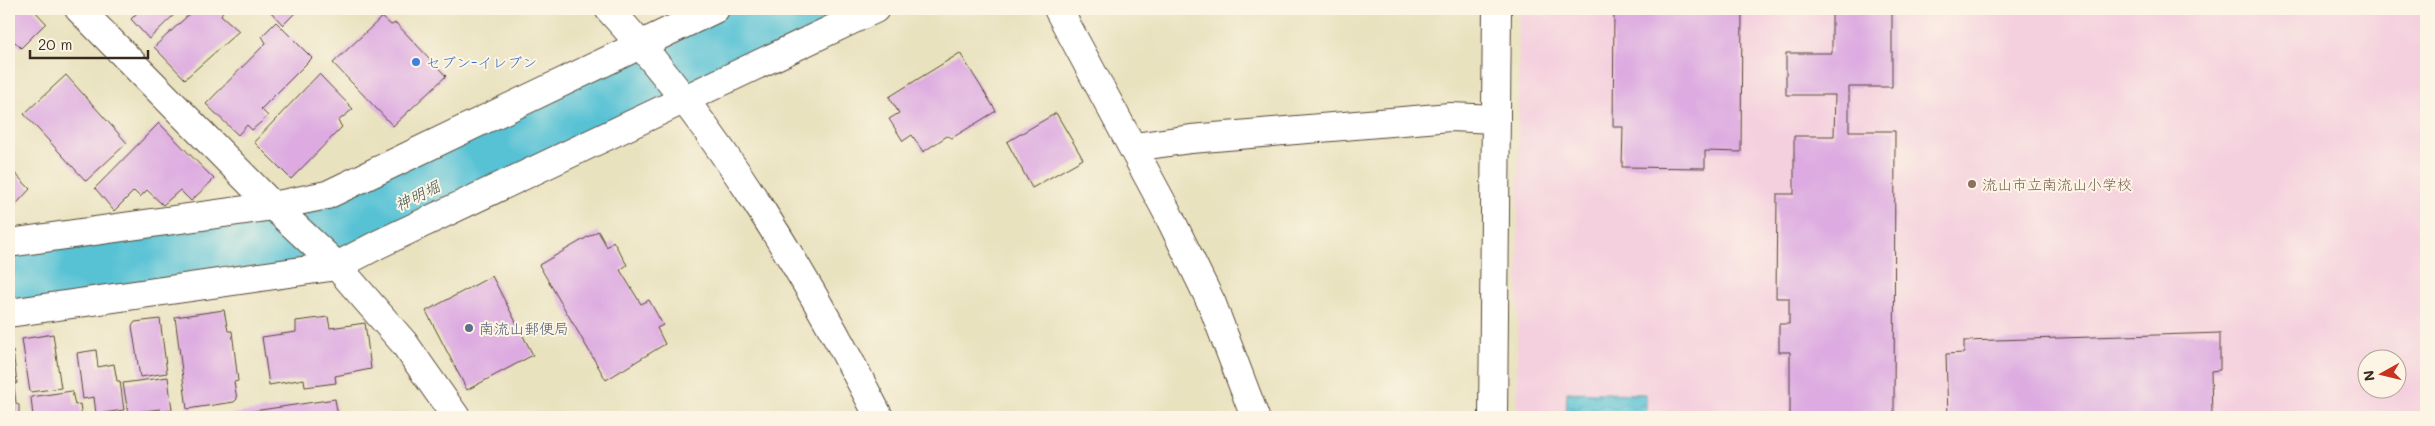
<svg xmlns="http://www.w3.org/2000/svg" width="2435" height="426" viewBox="0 0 2435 426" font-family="Mali,'Klee One',sans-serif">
<defs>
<pattern id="water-waves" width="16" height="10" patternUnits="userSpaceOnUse" patternTransform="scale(1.25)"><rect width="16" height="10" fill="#59c2d5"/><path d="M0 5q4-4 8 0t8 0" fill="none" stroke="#4b9eac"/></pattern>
</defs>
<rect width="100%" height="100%" fill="#fcf5e5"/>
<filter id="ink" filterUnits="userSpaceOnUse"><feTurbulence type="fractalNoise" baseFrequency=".02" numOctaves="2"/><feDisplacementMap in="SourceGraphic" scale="10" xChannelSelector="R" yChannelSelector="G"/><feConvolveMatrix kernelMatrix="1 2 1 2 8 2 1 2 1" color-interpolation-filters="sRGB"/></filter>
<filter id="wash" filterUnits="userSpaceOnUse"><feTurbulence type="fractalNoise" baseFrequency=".0096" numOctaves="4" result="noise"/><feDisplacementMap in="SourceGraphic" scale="20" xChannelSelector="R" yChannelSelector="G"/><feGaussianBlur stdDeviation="1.12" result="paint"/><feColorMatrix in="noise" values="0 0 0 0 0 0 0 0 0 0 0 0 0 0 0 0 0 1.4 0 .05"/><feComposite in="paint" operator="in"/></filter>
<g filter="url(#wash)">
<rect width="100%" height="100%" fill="#e9e2bf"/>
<path fill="#f4cfde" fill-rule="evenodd" d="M1519,9H2426V417H1517ZM2368,358H2398V388H2368Z"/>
<polygon fill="url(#water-waves)" stroke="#4a767a" points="1567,392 1646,394 1646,417 1566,417"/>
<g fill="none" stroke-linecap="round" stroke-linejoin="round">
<polyline stroke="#59c2d5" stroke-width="70" points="9,280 200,252 357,224 793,9"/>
</g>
<g id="blocks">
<g fill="#ddabe1">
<polygon points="9,9 33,9 46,23 21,48 9,36"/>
<polygon points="141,9 180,9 149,39 131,19"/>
<polygon points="195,9 224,9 221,15 239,31 185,79 154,47"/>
<polygon points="268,9 299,9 283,25"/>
<polygon points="1614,9 1742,9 1741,152 1705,151 1705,168 1622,167 1623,127 1613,127"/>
<polygon points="1832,9 1892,9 1892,87 1849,87 1849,131 1895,131 1894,417 1790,417 1790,352 1779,352 1779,324 1789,324 1789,298 1776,298 1777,194 1794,194 1794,136 1834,136 1835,95 1786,95 1786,53 1832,53"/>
<polygon points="382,17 391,25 396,23 446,76 393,126 333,63"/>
<polygon points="276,22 312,58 261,109 268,116 252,130 247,125 238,135 206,104 266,43 262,36"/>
<polygon points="960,53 996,111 952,138 947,136 923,152 912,135 903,141 889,119 899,113 889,97"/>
<polygon points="319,74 353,109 338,121 342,127 291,179 254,142"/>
<polygon points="66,75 127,143 86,181 24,114"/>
<polygon points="9,83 16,91 9,98"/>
<polygon points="1056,113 1083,159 1032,188 1007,142"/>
<polygon points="159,123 214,179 191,201 180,190 163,205 147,190 140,197 134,191 114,211 95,188"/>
<polygon points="9,167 30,189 9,212"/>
<polygon points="598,231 607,247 613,241 627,265 620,270 641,304 649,300 663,325 657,328 665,344 606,380 539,265"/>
<polygon points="492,276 533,355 467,390 426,311"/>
<polygon points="224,310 228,331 232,331 238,381 234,382 237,399 234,402 187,409 175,317"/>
<polygon points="328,317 330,328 365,323 371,369 335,376 336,383 305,387 304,379 269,385 262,337 296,332 296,321"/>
<polygon points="160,319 167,373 140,377 132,326 135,322"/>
<polygon points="2220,333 2220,370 2211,371 2212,417 1948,417 1946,354 1964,353 1964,341"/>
<polygon points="53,334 61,388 30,392 22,339"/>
<polygon points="96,350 98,367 114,364 117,381 120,381 124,410 96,414 94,397 83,399 77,353"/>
<polygon points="9,351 13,351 17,383 14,385 16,403 19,405 19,414 9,416"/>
<polygon points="168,377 172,410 160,412 160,409 128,413 123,383"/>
<polygon points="72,391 75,405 80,404 82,417 33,417 31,397"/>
<polygon points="335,399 338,417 220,417 220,416"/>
</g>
</g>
</g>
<g filter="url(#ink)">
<use href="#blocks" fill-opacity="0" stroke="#554636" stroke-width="1"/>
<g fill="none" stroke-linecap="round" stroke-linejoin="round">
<g stroke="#554636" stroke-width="30">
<g id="minor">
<polyline points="79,9 273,206 337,266 404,343 456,417"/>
<polyline points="1058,9 1166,210 1212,304 1255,417"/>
<polyline points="1134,147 1191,139 1450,117 1496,119"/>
<polyline points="9,243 273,206 327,195 715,9"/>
<polyline points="9,313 337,266 379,244 875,9"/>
<polyline points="1493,417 1497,9"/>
</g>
</g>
<g stroke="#554636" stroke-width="30">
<path id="tertiary" d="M609,9C719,130 805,272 879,417"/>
</g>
<use href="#minor" stroke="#fff" stroke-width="28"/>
<use href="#tertiary" stroke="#fff" stroke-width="28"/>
</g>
</g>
<circle fill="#3f7fe0" stroke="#fcf5e5" stroke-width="2" cx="416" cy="62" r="5"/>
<circle fill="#8d6e63" stroke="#fcf5e5" stroke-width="2" cx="1972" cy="184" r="5"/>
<circle fill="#5c6f8a" stroke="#fcf5e5" stroke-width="2" cx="469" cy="328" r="5"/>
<g text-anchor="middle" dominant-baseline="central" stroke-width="4" stroke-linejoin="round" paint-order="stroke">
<g font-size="15" fill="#366cbe" stroke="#fcf5e5" text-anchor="start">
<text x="426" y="62">セブン-イレブン</text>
</g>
<g font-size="15" fill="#785e54" stroke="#fcf5e5" text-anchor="start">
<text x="1982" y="184">流山市立南流山小学校</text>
</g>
<g font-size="15" fill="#4e5e75" stroke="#fcf5e5" text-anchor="start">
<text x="479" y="328">南流山郵便局</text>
</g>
<g font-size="16" font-style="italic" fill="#445855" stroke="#fcf5e5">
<text transform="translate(417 195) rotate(-26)">神明堀</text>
</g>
</g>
<rect width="2435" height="426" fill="none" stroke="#fcf5e5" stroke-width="30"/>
<g transform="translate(2382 374) rotate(262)"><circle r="24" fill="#fcf5e5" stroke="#afa495"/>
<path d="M0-4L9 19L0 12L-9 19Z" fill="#c8321e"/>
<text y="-8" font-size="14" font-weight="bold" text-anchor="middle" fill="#3b2a1e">N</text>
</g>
<path d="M30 50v8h118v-8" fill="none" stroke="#3b2a1e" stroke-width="2.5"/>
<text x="38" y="50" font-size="15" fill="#3b2a1e" stroke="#fcf5e5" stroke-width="4" paint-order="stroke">20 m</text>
</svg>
